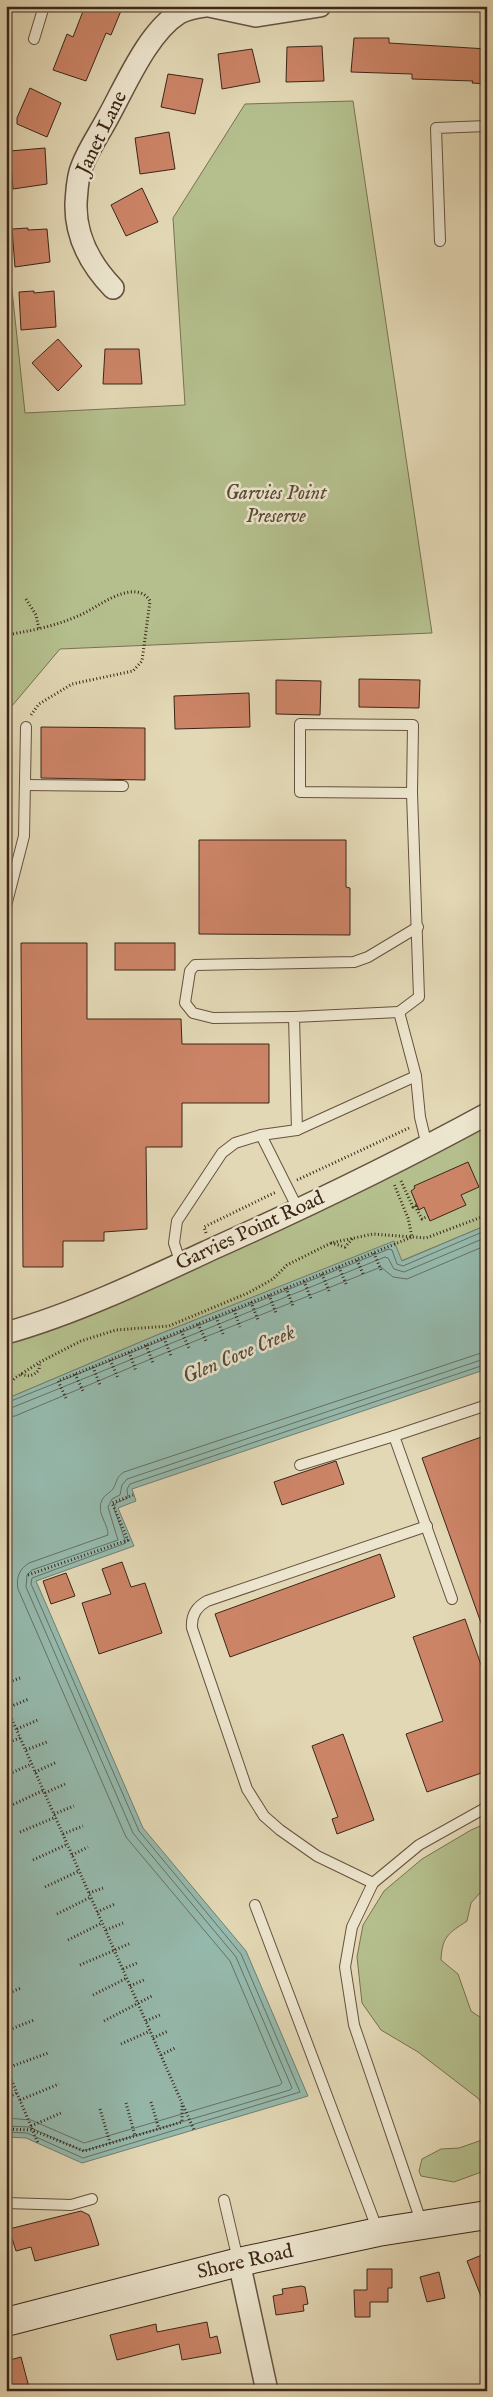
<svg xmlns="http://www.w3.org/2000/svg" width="493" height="2397" viewBox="0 0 493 2397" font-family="'IM FELL English',serif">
<rect width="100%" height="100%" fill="#e3d8b5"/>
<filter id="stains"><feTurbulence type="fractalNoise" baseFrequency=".004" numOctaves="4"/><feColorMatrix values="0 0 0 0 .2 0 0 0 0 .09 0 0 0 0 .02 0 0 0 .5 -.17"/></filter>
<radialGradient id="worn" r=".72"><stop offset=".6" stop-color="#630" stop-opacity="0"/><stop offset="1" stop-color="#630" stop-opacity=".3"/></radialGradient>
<g fill="#b4bf8d" stroke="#787252">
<polygon points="353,101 432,633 60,649 6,713 6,233 25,413 185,405 173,218 245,104"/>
<polygon points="487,1121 487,1225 401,1261 394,1242 157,1335 6,1399 6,1332"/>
<path d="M487,1823V1885L471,1903L467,1921C449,1933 442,1936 441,1960L458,1974L471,2011L487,2022V2117L479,2099L418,2052L381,2030L362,2003L357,1957L363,1925L384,1891L422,1859L471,1830Z"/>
<polygon points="487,2130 487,2170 454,2182 421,2176 419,2171 422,2159 441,2149 459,2148 485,2139"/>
</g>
<polygon fill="#95baae" stroke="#717f72" points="487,1225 487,1369 132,1489 136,1501 118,1508 134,1546 36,1581 143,1828 246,1951 308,2096 82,2163 26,2138 6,2137 6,1399 157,1335 394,1241 402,1261"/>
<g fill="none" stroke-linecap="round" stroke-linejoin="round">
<g stroke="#687063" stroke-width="1">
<polyline points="6,1403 389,1249 392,1250 397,1264 403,1266 487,1230"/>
<polyline points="6,1410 385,1257 388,1258 394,1269 404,1272 487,1237"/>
<polyline points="6,1417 15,1416 165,1353 381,1267 393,1277 407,1279 487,1245"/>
<path d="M6,2118L31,2120L84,2143L280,2085L282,2083L230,1961L126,1837L18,1589C16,1578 19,1569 29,1563L108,1535C108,1523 96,1513 102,1500C104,1495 110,1493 113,1489C117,1482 116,1477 124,1472L487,1351"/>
<polyline points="6,2126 29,2127 83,2151 290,2090 292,2088 236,1957 133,1833 26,1587 27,1575 32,1570 118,1540 108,1507 112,1499 120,1495 122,1485 127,1479 487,1358"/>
<polyline points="6,2132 27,2133 83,2158 300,2092 241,1954 139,1831 31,1584 32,1578 126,1543 114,1508 116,1503 128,1498 127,1489 130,1484 487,1364"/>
</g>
</g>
<g fill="#cc8467" stroke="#3c2618">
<polygon points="85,6 123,6 111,35 106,33 86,81 53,70 67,34 73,37"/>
<polygon points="354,38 389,38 389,43 487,49 487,84 472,83 473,81 412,79 412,74 351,72"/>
<polygon points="322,46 324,81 286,82 287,47"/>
<polygon points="252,49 260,82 222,89 218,54"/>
<polygon points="168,74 203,79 195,114 161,107"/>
<polygon points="30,88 61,103 47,137 17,124 17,118"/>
<polygon points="169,132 175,169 140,174 135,138"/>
<polygon points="45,148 47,184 13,189 10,151"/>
<polygon points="142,188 158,222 126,236 111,205"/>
<polygon points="28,228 28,230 47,229 50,262 15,267 12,229"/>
<polygon points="34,291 34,293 54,291 56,327 21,330 19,292"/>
<polygon points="58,339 82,366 58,391 32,363"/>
<polygon points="105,349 139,349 142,384 103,384"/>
<polygon points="359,679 420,680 419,708 359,707"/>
<polygon points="276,680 321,681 320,715 276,714"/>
<polygon points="249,693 250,727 175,729 174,696"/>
<polygon points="41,727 145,728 145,780 41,778"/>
<polygon points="199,840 346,840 346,887 350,888 350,935 199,934"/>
<polygon points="21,943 87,943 87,1019 181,1019 182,1044 269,1044 269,1103 182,1103 182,1147 146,1147 147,1229 104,1232 104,1241 63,1241 63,1267 23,1267"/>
<rect x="115" y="943" width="60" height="27"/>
<polygon points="468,1162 479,1187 461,1195 466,1205 430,1221 424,1207 419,1210 411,1191 415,1188 414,1186"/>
<polygon points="487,1435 487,1633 485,1634 422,1458"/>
<polygon points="336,1461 344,1484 282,1505 274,1482"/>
<polygon points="380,1554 395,1597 230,1657 215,1614"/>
<polygon points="122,1562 131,1587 145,1583 162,1633 99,1654 82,1603 111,1594 102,1569"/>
<polygon points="66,1573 75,1596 51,1604 43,1581"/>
<polygon points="465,1619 487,1682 487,1771 427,1792 406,1734 443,1721 413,1637"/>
<polygon points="343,1734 374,1820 337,1834 332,1819 338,1817 312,1746"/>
<polygon points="81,2211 89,2215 91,2220 99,2245 35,2261 31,2247 16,2251 9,2229"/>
<polygon points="487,2253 487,2309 486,2309 467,2261"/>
<polygon points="367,2269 392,2269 392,2288 388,2288 388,2302 370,2302 370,2317 355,2317 354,2290 367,2290"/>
<polygon points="439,2272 445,2298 427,2302 420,2277"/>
<polygon points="301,2286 305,2287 308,2304 303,2305 304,2311 276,2315 273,2296 283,2294 282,2289"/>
<polygon points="207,2322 210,2338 217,2336 221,2353 182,2360 179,2344 117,2360 110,2335 156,2324 157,2332"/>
<polygon points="21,2357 30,2391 6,2391 6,2361"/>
</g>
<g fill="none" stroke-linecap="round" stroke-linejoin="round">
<g stroke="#66523f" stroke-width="12">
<g id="lane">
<polyline points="34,39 44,6"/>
<polyline points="440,241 436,128 487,126"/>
<polyline points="25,785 123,786"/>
<polyline points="6,906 24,836 26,727"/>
<polyline points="399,1012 419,997 412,793 413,725 300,724 300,792 412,793"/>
<polyline points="294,1017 213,1018 193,1013 185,1003 190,971 195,965 354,962 368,957 418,927"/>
<polyline points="297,1130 294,1017 399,1012 416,1076 420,1117 427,1146"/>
<polyline points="261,1135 298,1209"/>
<polyline points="181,1264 174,1243 177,1221 222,1153 235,1143 261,1135 297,1130 416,1076"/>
<polyline points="300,1465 394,1436"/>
<polyline points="452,1599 394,1436 487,1405"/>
<path d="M373,1883L317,1856L280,1830L264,1816L247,1789L192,1628C191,1616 196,1607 207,1601L427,1526"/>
<polyline points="255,1905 378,2231"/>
<polyline points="224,2200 238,2260"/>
<polyline points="6,2203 71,2205 92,2199"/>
<polyline points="422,2224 354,2025 345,1967 352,1927 373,1883 419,1845 487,1807"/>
</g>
</g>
<g stroke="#66523f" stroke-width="24">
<g id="street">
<polyline points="209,6 256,16 320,6"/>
<path d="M113,288C90,264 75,237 76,203C77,191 77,177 82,166C88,150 99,134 107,119C125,87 147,33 179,13C187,9 196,7 205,6"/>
<path d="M6,1333C74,1314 146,1280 210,1250C304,1208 397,1163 487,1114"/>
<polyline points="239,2262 267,2391"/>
</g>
</g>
<g stroke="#3c2618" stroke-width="30">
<polyline id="secondary" points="6,2322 239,2262 378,2232 487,2215"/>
</g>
<g stroke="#3c2618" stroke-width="3" stroke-dasharray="1 2.5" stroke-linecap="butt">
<polyline points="26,599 36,615 39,629"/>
<path d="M6,635C31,631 55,626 78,616C95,609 110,595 130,592C139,591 146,594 150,601L142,661L133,671L72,684L39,704L31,715"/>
<polyline points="297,1180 409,1128"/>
<polyline points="401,1181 413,1207 417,1205"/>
<polyline points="415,1206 422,1219 428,1216"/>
<polyline points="206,1233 204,1227 276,1192"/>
<polyline points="331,1243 345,1247 354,1237"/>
<polyline points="374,1253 381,1270"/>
<polyline points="357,1260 364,1276"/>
<polyline points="339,1267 346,1284"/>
<polyline points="322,1274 329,1291"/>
<polyline points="304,1281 311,1299"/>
<polyline points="286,1288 293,1306"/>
<polyline points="269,1295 276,1313"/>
<polyline points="251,1302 258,1320"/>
<polyline points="234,1310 240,1327"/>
<polyline points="216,1317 223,1334"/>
<polyline points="198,1324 206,1341"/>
<polyline points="181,1331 189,1348"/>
<polyline points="164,1338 171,1356"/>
<polyline points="146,1345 153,1363"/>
<polyline points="129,1352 136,1371"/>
<polyline points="110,1360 118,1378"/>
<polyline points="93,1367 100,1385"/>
<path d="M21,1374C29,1377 33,1376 39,1370L40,1362"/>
<polyline points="75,1374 83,1391"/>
<polyline points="6,1387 15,1378 40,1362 81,1341 116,1330 169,1326 248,1293 273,1279 287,1265 331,1243 373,1234 426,1238 487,1215"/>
<polyline points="66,1398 58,1381 412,1237 408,1218 394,1184"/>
<polyline points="28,1575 128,1540 112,1503 133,1495"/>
<polyline points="6,1657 11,1655"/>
<polyline points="6,1683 20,1678"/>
<polyline points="6,1706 194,2130"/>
<polyline points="7,1708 29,1699"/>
<polyline points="17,1729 38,1720"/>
<polyline points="6,1743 20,1738"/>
<polyline points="26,1750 47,1742"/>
<polyline points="35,1772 57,1762"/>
<polyline points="6,1775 32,1764"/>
<polyline points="45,1793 65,1784"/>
<polyline points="10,1806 44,1790"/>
<polyline points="54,1814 74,1806"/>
<polyline points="20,1832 56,1817"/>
<polyline points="63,1834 83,1826"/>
<polyline points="72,1855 88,1847"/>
<polyline points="33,1860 68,1844"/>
<polyline points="45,1887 79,1871"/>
<polyline points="89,1893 103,1888"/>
<polyline points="97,1912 115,1904"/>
<polyline points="57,1914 91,1897"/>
<polyline points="106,1930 123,1923"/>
<polyline points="68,1940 102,1923"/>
<polyline points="6,1955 7,1954"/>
<polyline points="80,1965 131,1943"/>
<polyline points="123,1969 137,1963"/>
<polyline points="130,1986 144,1980"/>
<polyline points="6,1994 21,1988"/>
<polyline points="93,1995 127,1978"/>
<polyline points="104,2021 152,1996"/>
<polyline points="146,2021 160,2015"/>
<polyline points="6,2031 34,2020"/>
<polyline points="153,2038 168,2031"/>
<polyline points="121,2044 150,2031"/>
<polyline points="161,2055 175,2048"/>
<polyline points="6,2067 38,2143"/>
<polyline points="7,2068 48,2053"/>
<polyline points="6,2098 17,2093"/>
<polyline points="20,2100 59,2084"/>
<polyline points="151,2102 159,2129"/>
<polyline points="126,2103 135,2136"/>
<polyline points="100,2109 110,2143"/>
<polyline points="31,2126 61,2113"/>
<polyline points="6,2129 32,2130 84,2151 182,2122 182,2104"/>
</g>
<use href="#lane" stroke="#ede6cf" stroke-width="10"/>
<use href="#street" stroke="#ede6cf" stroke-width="21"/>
<use href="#secondary" stroke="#ede6cf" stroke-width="28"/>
</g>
<g text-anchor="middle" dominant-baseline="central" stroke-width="5" stroke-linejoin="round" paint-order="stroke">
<g font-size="20" fill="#3c2618" stroke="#ede6cf">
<text transform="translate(102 133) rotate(-64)">Janet Lane</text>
<text transform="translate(250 1231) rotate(-25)">Garvies Point Road</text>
<text transform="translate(245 2262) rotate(-13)">Shore Road</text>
</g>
<g font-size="20" font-style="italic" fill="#5a4c35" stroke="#ede6cf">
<text x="276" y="493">Garvies Point<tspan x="276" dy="23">Preserve</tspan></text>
</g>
<g font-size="21" font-style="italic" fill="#524b3e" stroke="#ede6cf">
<text transform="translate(239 1355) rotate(-23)">Glen Cove Creek</text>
</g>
</g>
<rect width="493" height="2397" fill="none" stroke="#e3d8b5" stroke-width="25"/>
<rect x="8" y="8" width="478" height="2382" fill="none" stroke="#3c2618" stroke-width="2.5"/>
<rect x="12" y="12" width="468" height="2372" fill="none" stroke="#3c2618"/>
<rect width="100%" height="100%" filter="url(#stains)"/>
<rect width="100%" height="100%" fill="url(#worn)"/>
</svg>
